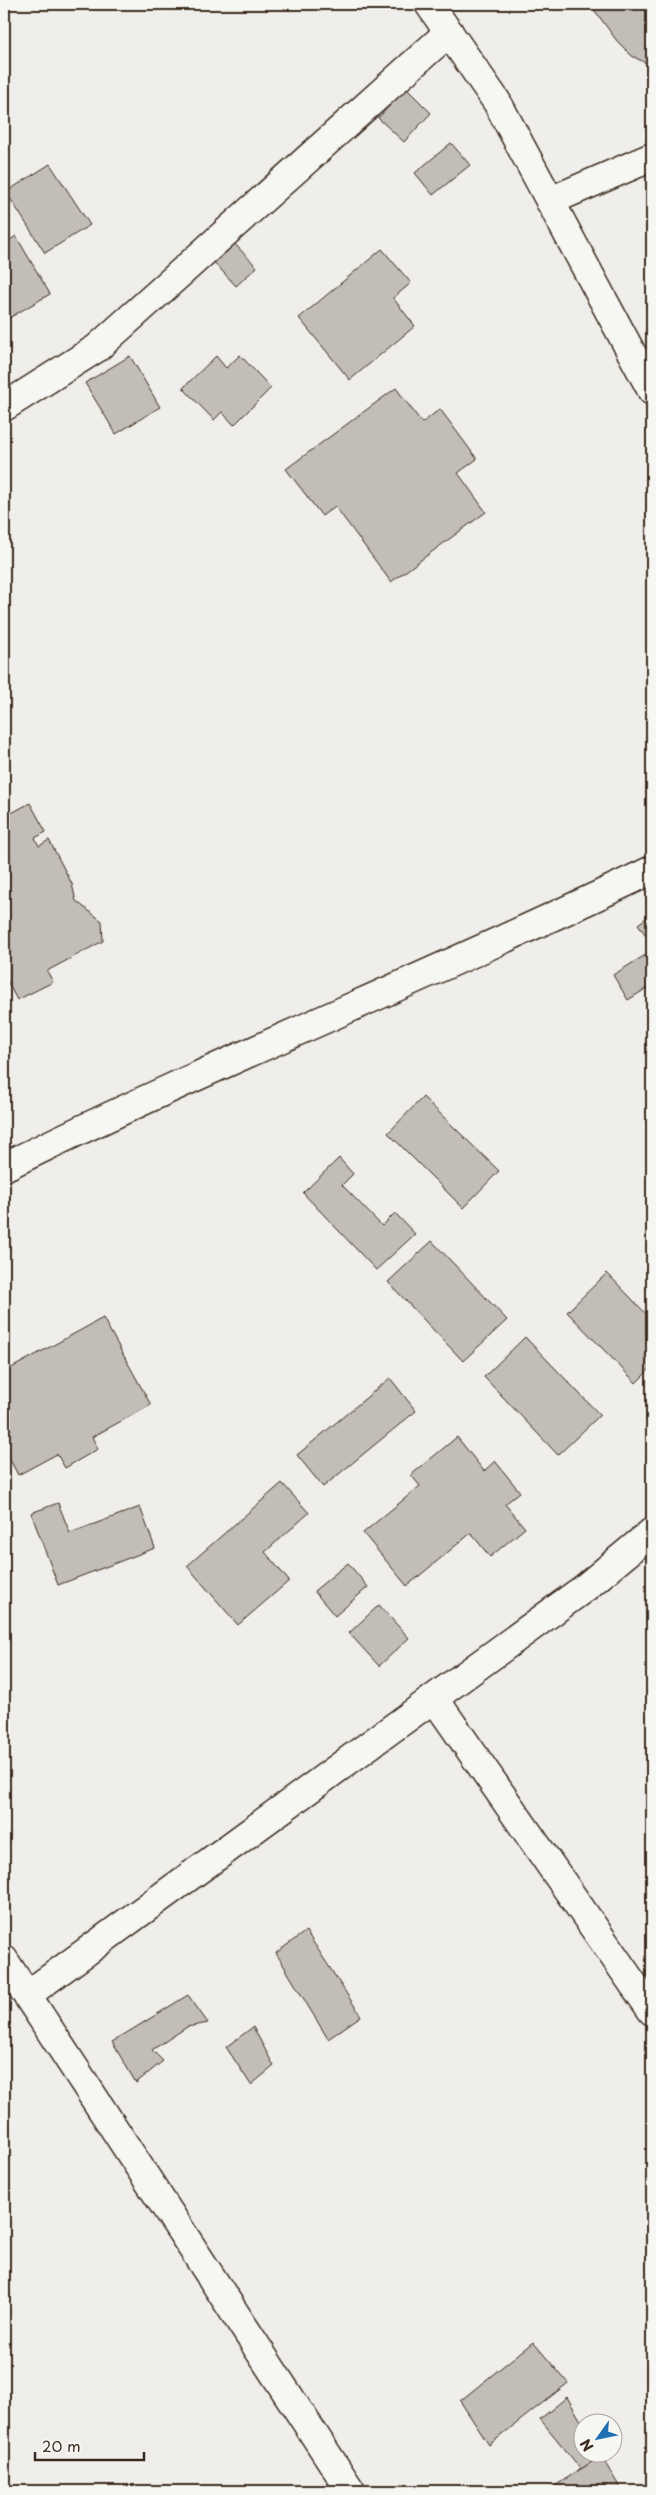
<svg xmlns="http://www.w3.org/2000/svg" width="656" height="2495" viewBox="0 0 656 2495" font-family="'Playpen Sans',sans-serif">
<rect width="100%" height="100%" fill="#efeeea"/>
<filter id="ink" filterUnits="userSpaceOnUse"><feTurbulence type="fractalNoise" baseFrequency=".02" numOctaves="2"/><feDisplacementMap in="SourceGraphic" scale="10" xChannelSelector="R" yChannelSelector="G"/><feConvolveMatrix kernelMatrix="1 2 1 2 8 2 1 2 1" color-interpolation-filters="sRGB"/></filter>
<g filter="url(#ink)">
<g fill="#c2bdb7" stroke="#3b2a1e">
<polygon points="590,4 652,4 652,66 632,56 617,41"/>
<polygon points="406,88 431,113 404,142 378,118"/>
<polygon points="451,143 470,165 433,195 415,173"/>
<polygon points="50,164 90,225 45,253 6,192"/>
<polygon points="16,236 50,294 4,321 4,244"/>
<polygon points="230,239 257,267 236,286 210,258"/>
<polygon points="382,249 411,283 393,298 415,326 350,380 299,318"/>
<polygon points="240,355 271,388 234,425 222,412 214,420 183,388 216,356 226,368"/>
<polygon points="130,356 160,407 116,434 85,383"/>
<polygon points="396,388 422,423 440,409 477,459 458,473 486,512 391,582 335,506 322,516 286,469"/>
<polygon points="30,803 46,832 35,838 39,846 49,840 72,884 76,901 102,921 103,941 47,971 53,982 17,1000 4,975 4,817"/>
<polygon points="652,914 652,944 638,924"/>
<polygon points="652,951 652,985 628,1000 613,975"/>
<polygon points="423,1097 499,1171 463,1208 388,1133"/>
<polygon points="339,1158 353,1174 342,1185 382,1226 395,1213 415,1234 376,1270 303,1193"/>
<polygon points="432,1241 507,1320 463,1361 388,1282"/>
<polygon points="607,1273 652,1320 652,1367 636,1383 567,1312"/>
<polygon points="103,1318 151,1405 92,1437 98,1449 65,1468 57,1454 18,1475 4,1448 4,1372"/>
<polygon points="525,1337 600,1415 558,1455 484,1377"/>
<polygon points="390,1378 416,1411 323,1487 297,1455"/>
<polygon points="457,1437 484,1471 495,1461 520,1492 505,1504 525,1528 490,1557 471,1533 407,1586 363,1533 420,1486 411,1475"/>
<polygon points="282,1483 309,1513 265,1552 289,1581 238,1625 187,1566"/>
<polygon points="58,1503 70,1533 140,1507 155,1548 58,1585 31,1513"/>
<polygon points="348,1563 368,1587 335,1616 314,1591"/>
<polygon points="379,1605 409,1638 379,1666 349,1633"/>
<polygon points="306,1931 361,2016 328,2039 276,1953"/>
<polygon points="188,1995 208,2023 187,2027 152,2050 163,2061 136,2083 112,2042"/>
<polygon points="253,2027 274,2066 251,2085 226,2047"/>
<polygon points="533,2342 568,2383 489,2445 460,2401"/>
<polygon points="567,2397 584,2426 584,2452 599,2452 601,2456 581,2469 540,2419"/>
<polygon points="601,2456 622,2491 547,2491 581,2469"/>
</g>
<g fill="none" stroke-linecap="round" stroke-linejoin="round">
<g stroke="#3b2a1e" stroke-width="31">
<g id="minor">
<polyline points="429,4 497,102 652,391"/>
<polyline points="550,201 652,157"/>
<polyline points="4,407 97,348 449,32"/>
<path d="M4,1167C217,1062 438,973 652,870"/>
<polyline points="434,1698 652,2011"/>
<polyline points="4,1960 351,2491"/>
<polyline points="27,1995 586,1587 652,1532"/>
</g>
</g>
<use href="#minor" stroke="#f6f6f2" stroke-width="28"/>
</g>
</g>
<rect width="656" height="2495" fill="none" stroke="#f6f6f2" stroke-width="20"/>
<rect x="10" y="10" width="636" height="2475" fill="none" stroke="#3b2a1e" stroke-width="2" filter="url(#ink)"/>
<g transform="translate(598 2438) rotate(237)"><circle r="24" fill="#f6f6f2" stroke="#aba49d"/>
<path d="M0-4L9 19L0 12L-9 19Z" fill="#1f6fb2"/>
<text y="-8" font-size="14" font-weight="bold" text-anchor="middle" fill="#3b2a1e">N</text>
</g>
<path d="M35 2452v8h109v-8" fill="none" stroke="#3b2a1e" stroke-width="2.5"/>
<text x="42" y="2452" font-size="15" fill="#3b2a1e" stroke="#f6f6f2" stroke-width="4" paint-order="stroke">20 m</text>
</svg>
